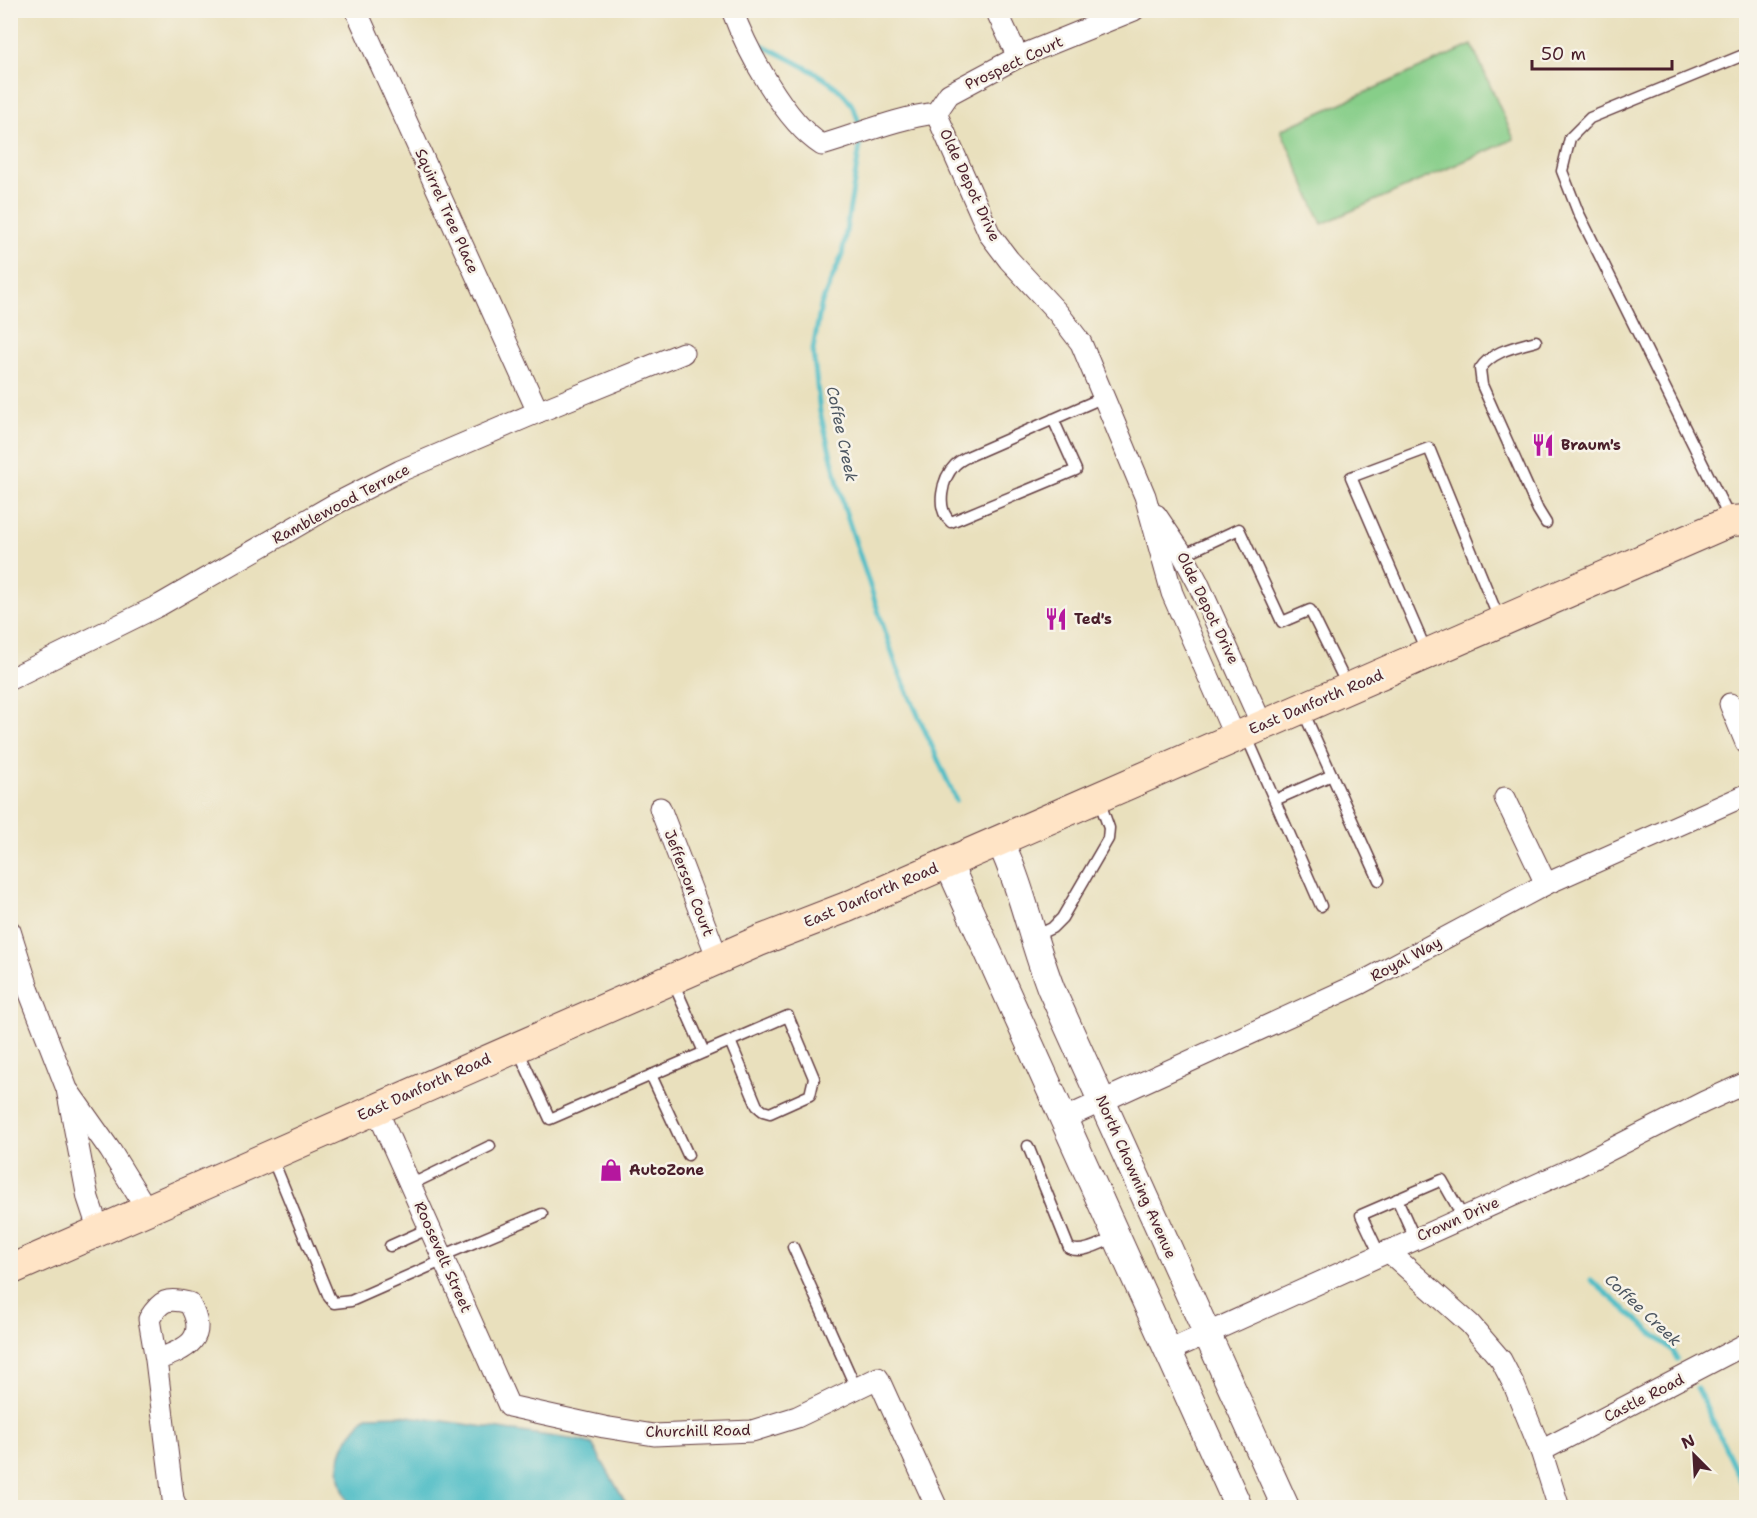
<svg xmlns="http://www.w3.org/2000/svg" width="1757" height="1518" viewBox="0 0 1757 1518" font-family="'Shantell Sans',sans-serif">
<rect width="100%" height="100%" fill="#f7f3e8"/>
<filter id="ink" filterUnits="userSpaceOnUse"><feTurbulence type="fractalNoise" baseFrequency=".0167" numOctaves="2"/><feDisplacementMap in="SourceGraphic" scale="12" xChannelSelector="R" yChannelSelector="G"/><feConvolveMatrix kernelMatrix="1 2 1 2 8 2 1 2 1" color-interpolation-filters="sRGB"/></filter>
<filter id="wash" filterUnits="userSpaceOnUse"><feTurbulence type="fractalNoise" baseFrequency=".008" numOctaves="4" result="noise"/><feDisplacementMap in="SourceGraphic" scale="24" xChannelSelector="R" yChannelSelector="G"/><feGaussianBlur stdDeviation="1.35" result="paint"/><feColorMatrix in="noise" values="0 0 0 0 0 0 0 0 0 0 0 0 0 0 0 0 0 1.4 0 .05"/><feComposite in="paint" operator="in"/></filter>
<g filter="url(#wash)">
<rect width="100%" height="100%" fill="#e9e0bd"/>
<polygon fill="#87ce89" stroke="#68765a" stroke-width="1.5" points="1472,45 1514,139 1322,224 1281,130"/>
<path fill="#4fbdc6" stroke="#4c6e78" stroke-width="1.5" d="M401,1415L577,1440L592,1444L628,1507H351C330,1471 338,1443 367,1416Z"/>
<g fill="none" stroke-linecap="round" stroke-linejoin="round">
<g stroke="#4fbdc6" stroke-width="5">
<path d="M752,40C778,53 829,76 846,97C854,106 857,116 860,127"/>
<polyline points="860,136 860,146 842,255 821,305 813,350 820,412 844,507 897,668 956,800"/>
<polyline points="1591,1280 1672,1350 1677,1359"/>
<polyline points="1697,1388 1746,1491"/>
</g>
</g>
</g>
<g filter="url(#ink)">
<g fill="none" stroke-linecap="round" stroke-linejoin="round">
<g stroke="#623c41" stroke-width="13">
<g id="service">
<path d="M1536,341C1515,347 1492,351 1480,369L1482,385L1538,510L1546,523"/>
<path d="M1053,419L1076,470L951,522C935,509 942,478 955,465C958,462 963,459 967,457L1104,397"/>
<polyline points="1730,519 1578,212 1562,171 1570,138 1590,118 1746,54"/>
<polyline points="1183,555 1239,529 1282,622 1310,610 1348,687"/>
<polyline points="1427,653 1351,477 1429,448 1499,619"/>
<polyline points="1303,711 1379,880"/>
<polyline points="1246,735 1321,906"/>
<polyline points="1275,800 1332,775"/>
<polyline points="1033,937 1052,928 1062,918 1108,839 1109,828 1099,800"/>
<polyline points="673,982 704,1052"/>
<path d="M518,1050L550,1119C629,1085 709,1050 788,1016L814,1078L810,1095L770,1113L763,1111L757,1106L730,1041"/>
<polyline points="651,1075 688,1155"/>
<path d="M1028,1146L1069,1248C1082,1255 1103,1242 1116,1237"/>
<polyline points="272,1158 329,1297 334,1303 351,1301 444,1260"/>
<polyline points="410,1185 490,1146"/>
<polyline points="1397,1199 1415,1239"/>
<polyline points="390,1246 430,1228"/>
<polyline points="793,1247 856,1388"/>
<polyline points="1380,1255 1361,1215 1442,1180 1463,1217"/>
<polyline points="442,1256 542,1214"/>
</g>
</g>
<g stroke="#623c41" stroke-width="23">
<g id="minor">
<polyline points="356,10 538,412"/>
<path d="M732,10C747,51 785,122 822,145C860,134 896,118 936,113"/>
<polyline points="996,10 1018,57"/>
<polyline points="936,113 990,235 1009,260 1058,313 1081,343 1145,496 1172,593 1235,737"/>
<polyline points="936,113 949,94 1018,57 1134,10"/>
<polyline points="1156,515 1183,555 1198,583 1262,725"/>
<polyline points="10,679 160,605 335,504 400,471 538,412 683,353"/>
<polyline points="1730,704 1746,743"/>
<polyline points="1505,798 1546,884"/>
<polyline points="660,808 718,959"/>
<polyline points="10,931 29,991 67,1089 88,1198 99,1231"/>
<polyline points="69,1092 110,1150 147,1210"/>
<polyline points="376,1108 509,1406 604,1427 654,1435 752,1431 797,1417 878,1378 937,1508"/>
<polyline points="1063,1119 1359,984 1546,884 1746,795"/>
<polyline points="1388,1251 1470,1324 1501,1360 1514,1385 1541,1451 1559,1508"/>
<polyline points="1168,1351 1578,1166 1704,1102 1746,1083"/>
<path d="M156,1360C187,1349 210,1339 189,1303C167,1297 161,1300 149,1319L156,1360L173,1499L177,1508"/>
<polyline points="1541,1451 1746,1344"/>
</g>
</g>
<g stroke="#623c41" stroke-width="29">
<g id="tertiary">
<path d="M1000,841C1022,888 1032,940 1051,989L1286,1508"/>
<polyline points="948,863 1239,1508"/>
</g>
</g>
<g stroke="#623c41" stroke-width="32">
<polyline id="secondary" points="10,1270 759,941 847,907 1731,521 1746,520"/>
</g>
<use href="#service" stroke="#fff" stroke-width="10"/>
<use href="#minor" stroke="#fff" stroke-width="21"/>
<use href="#tertiary" stroke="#fff" stroke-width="27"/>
<use href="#secondary" stroke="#ffe4c6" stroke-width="30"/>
</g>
</g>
<defs>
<g id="restaurant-bare" transform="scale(1.8)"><path d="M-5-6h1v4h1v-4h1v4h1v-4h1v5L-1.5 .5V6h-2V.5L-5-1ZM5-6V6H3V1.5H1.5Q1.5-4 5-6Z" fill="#b5179e" stroke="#f7f3e8" stroke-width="2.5" paint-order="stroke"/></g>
<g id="shop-bare" transform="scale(1.8)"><path d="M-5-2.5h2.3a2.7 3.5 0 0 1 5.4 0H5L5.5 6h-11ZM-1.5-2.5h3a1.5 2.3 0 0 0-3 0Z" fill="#b5179e" stroke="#f7f3e8" stroke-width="2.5" paint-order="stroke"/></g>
</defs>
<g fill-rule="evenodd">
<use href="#restaurant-bare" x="1543" y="445"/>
<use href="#restaurant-bare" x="1056" y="619"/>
<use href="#shop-bare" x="611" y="1170"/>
</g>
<g text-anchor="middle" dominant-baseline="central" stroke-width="5" stroke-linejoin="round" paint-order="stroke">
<g font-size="15" fill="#4a1f2b" stroke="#f7f3e8">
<text transform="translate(1014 63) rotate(-25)">Prospect Court</text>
<text transform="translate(970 185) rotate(65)">Olde Depot Drive</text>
<text transform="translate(447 211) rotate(66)">Squirrel Tree Place</text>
<text transform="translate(341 504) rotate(-28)">Ramblewood Terrace</text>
<text transform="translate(1208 608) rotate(64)">Olde Depot Drive</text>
<text transform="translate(1316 702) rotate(-23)">East Danforth Road</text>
<text transform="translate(689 883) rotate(69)">Jefferson Court</text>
<text transform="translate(871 895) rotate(-23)">East Danforth Road</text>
<text transform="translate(1406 959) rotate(-28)">Royal Way</text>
<text transform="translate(424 1087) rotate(-24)">East Danforth Road</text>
<text transform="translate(1136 1177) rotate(66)">North Chowning Avenue</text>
<text transform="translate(1458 1219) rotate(-24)">Crown Drive</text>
<text transform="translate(443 1257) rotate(66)">Roosevelt Street</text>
<text transform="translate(1644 1398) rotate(-27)">Castle Road</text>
<text transform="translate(698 1431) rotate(-1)">Churchill Road</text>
</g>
<g font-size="15" font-weight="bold" fill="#4a1f2b" stroke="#f7f3e8" text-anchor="start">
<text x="1561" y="445">Braum's</text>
<text x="1074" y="619">Ted's</text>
<text x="629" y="1170">AutoZone</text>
</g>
<g font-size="16" font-style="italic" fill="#4c5661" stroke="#f7f3e8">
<text transform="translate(842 434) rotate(78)">Coffee Creek</text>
<text transform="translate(1643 1310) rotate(43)">Coffee Creek</text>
</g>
</g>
<rect width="1757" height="1518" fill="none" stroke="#f7f3e8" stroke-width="36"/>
<g transform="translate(1694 1455) rotate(336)" stroke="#f7f3e8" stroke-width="4.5" paint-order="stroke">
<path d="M0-4.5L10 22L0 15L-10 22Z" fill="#4a1f2b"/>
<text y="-9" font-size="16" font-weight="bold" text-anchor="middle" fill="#4a1f2b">N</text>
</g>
<path d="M1532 60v9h140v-9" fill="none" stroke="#4a1f2b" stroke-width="3"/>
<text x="1541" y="60" font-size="18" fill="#4a1f2b" stroke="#f7f3e8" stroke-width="4.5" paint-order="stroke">50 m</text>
</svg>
